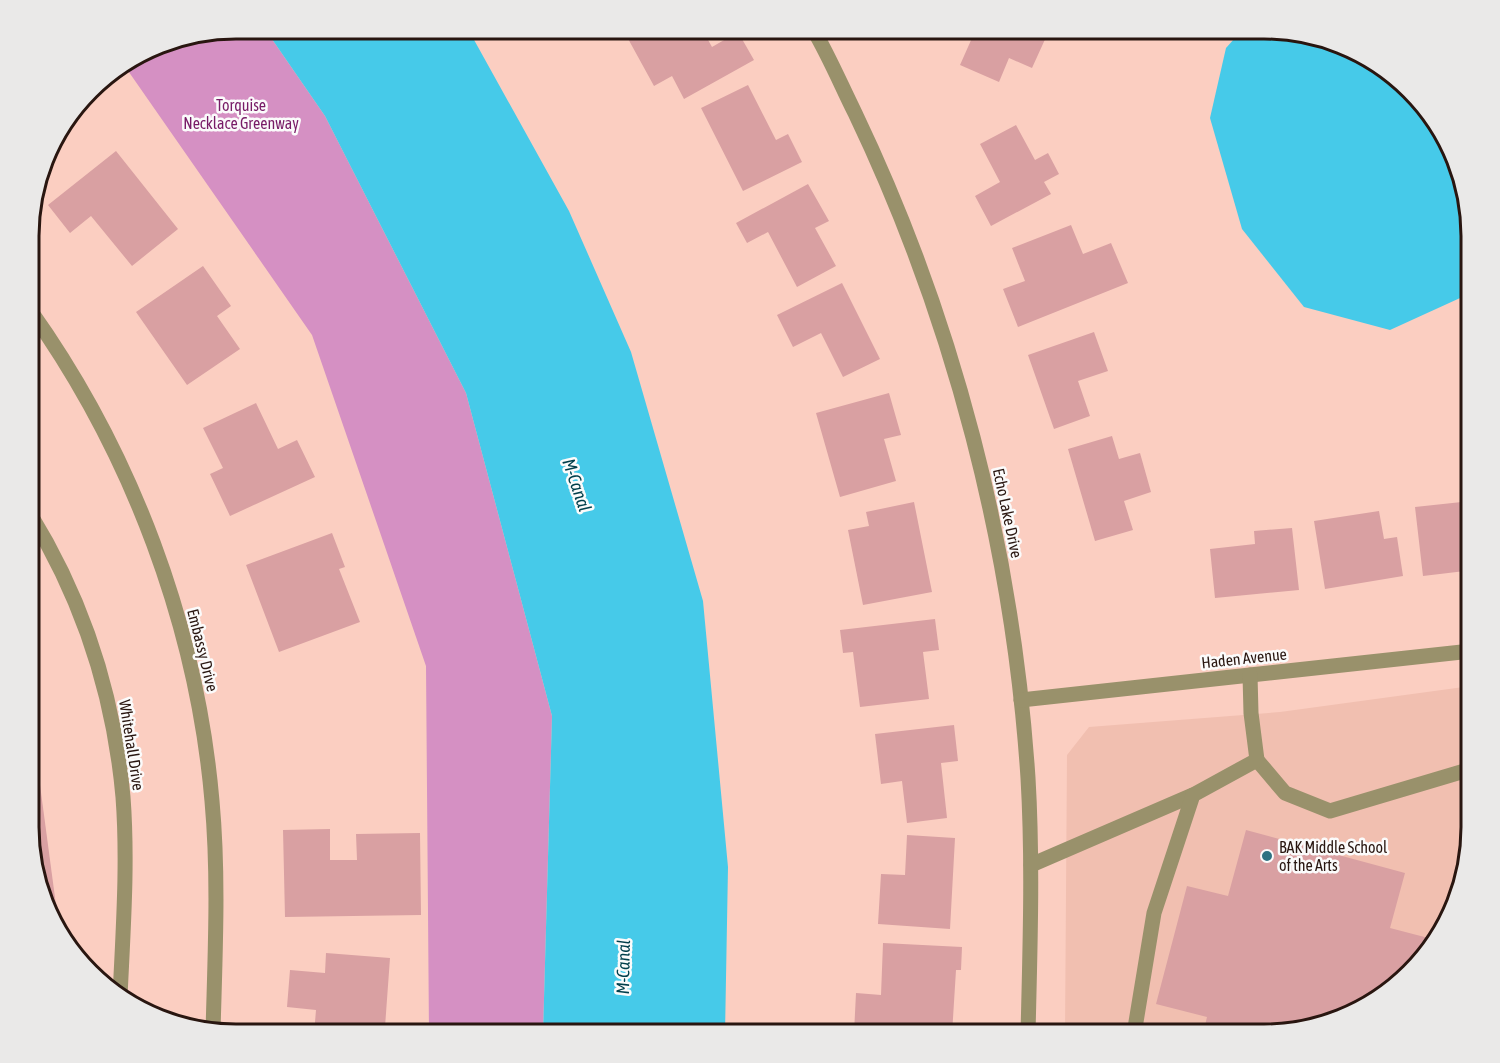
<svg xmlns="http://www.w3.org/2000/svg" width="1500" height="1063" viewBox="0 0 1500 1063" font-family="'Asap Condensed',sans-serif">
<rect width="100%" height="100%" fill="#fbcec1"/>
<polygon fill="#f1bfb0" points="1471,686 1471,840 1456,906 1428,954 1356,1013 1264,1034 1065,1034 1067,755 1089,727 1280,712"/>
<polygon fill="#d590c3" points="236,29 265,29 325,116 466,393 552,716 543,1034 429,1034 426,666 312,335 124,65 157,44"/>
<g fill="#46cae9">
<polygon points="265,29 468,29 569,211 631,352 703,601 728,867 725,1034 543,1034 552,716 466,393 325,116"/>
<polygon points="1243,29 1277,29 1331,40 1391,72 1450,144 1471,223 1471,293 1390,330 1304,307 1242,229 1210,118 1226,48"/>
</g>
<g fill="#d9a0a2">
<polygon points="638,29 702,29 712,47 738,32 754,60 684,99 672,76 654,86 626,35"/>
<polygon points="976,29 1033,29 1047,35 1032,68 1009,58 999,82 960,65"/>
<polygon points="748,85 776,140 788,134 802,162 743,191 701,108"/>
<polygon points="1016,125 1035,160 1048,153 1059,174 1044,182 1051,194 991,226 975,196 1000,182 980,144"/>
<polygon points="116,151 178,229 132,266 91,216 70,233 48,205"/>
<polygon points="808,184 829,221 815,228 836,266 797,287 768,232 747,243 736,223"/>
<polygon points="1071,225 1083,254 1111,243 1128,283 1018,327 1003,289 1025,281 1012,248"/>
<polygon points="203,266 231,306 217,316 240,349 187,385 136,312"/>
<polygon points="842,283 880,359 843,377 821,333 793,347 777,315"/>
<polygon points="1094,332 1108,371 1078,381 1090,416 1054,429 1028,355"/>
<polygon points="889,393 901,435 884,439 896,481 840,497 816,413"/>
<polygon points="256,403 278,449 297,440 315,477 230,516 210,474 223,468 203,428"/>
<polygon points="1112,436 1119,459 1140,453 1151,492 1124,501 1133,530 1095,541 1068,449"/>
<polygon points="1471,501 1471,555 1464,555 1465,571 1423,576 1415,507"/>
<polygon points="914,502 932,592 863,605 848,530 869,526 866,512"/>
<polygon points="1379,511 1384,539 1397,537 1403,576 1325,589 1314,521"/>
<polygon points="1292,528 1299,590 1215,598 1210,549 1255,544 1254,531"/>
<polygon points="332,533 345,567 339,569 360,622 279,652 246,565"/>
<polygon points="935,619 939,650 923,652 929,699 860,707 853,652 843,653 840,630"/>
<polygon points="30,725 32,725 60,935 56,930 30,854"/>
<polygon points="954,725 958,761 941,763 947,818 907,823 902,781 881,784 875,734"/>
<polygon points="330,829 330,860 357,860 356,834 420,833 421,915 285,917 283,830"/>
<polygon points="1246,830 1405,873 1390,928 1436,940 1428,954 1356,1013 1264,1034 1203,1034 1207,1017 1156,1004 1187,886 1228,896"/>
<polygon points="907,835 955,838 950,929 878,924 881,874 905,875"/>
<polygon points="883,943 962,947 961,970 956,970 952,1034 854,1033 856,993 881,995"/>
<polygon points="326,953 390,958 385,1027 421,1030 421,1034 314,1034 316,1010 287,1007 290,970 325,973"/>
</g>
<g fill="none" stroke-linecap="round" stroke-linejoin="round">
<g stroke="#99916b" stroke-width="15">
<path d="M813,29C829,56 841,85 855,113C954,320 1013,549 1028,778C1033,863 1030,949 1028,1034"/>
<path d="M30,310C132,453 197,627 212,801C219,878 215,955 213,1032"/>
<path d="M30,514C83,600 114,697 123,797C128,863 123,931 120,997"/>
<polyline points="1021,700 1471,651"/>
<polyline points="1257,760 1285,793 1330,811 1471,769"/>
<polyline points="1031,865 1193,795"/>
<polyline points="1134,1034 1154,913 1193,795 1257,760 1251,713 1250,675"/>
</g>
</g>
<circle fill="#2e7282" stroke="#fbfbfb" stroke-width="2" cx="1267" cy="856" r="6"/>
<g text-anchor="middle" dominant-baseline="central" stroke-width="5" stroke-linejoin="round" paint-order="stroke">
<g font-size="16" fill="#781c67" stroke="#fbfbfb">
<text x="241" y="105">Torquise<tspan x="241" dy="18">Necklace Greenway</tspan></text>
</g>
<g font-size="16" fill="#291610" stroke="#fbfbfb">
<text transform="translate(1008 513) rotate(78)">Echo Lake Drive</text>
<text transform="translate(203 650) rotate(76)">Embassy Drive</text>
<text transform="translate(1244 658) rotate(-6)">Haden Avenue</text>
<text transform="translate(132 745) rotate(81)">Whitehall Drive</text>
</g>
<g font-size="16" fill="#291610" stroke="#fbfbfb" text-anchor="start">
<text x="1279" y="847">BAK Middle School<tspan x="1279" dy="18">of the Arts</tspan></text>
</g>
<g font-size="18" font-style="italic" fill="#013f4b" stroke="#fbfbfb">
<text transform="translate(577 485) rotate(71)">M-Canal</text>
<text transform="translate(623 967) rotate(-89)">M-Canal</text>
</g>
</g>
<path d="M0 0H1500V1063H0ZM236 39H1264A197 197 0 0 1 1461 236V827A197 197 0 0 1 1264 1024H236A197 197 0 0 1 39 827V236A197 197 0 0 1 236 39Z" fill="#eae9e8" fill-rule="evenodd"/>
<path fill="none" stroke="#291610" stroke-width="3" d="M236 39H1264A197 197 0 0 1 1461 236V827A197 197 0 0 1 1264 1024H236A197 197 0 0 1 39 827V236A197 197 0 0 1 236 39Z"/>
</svg>
